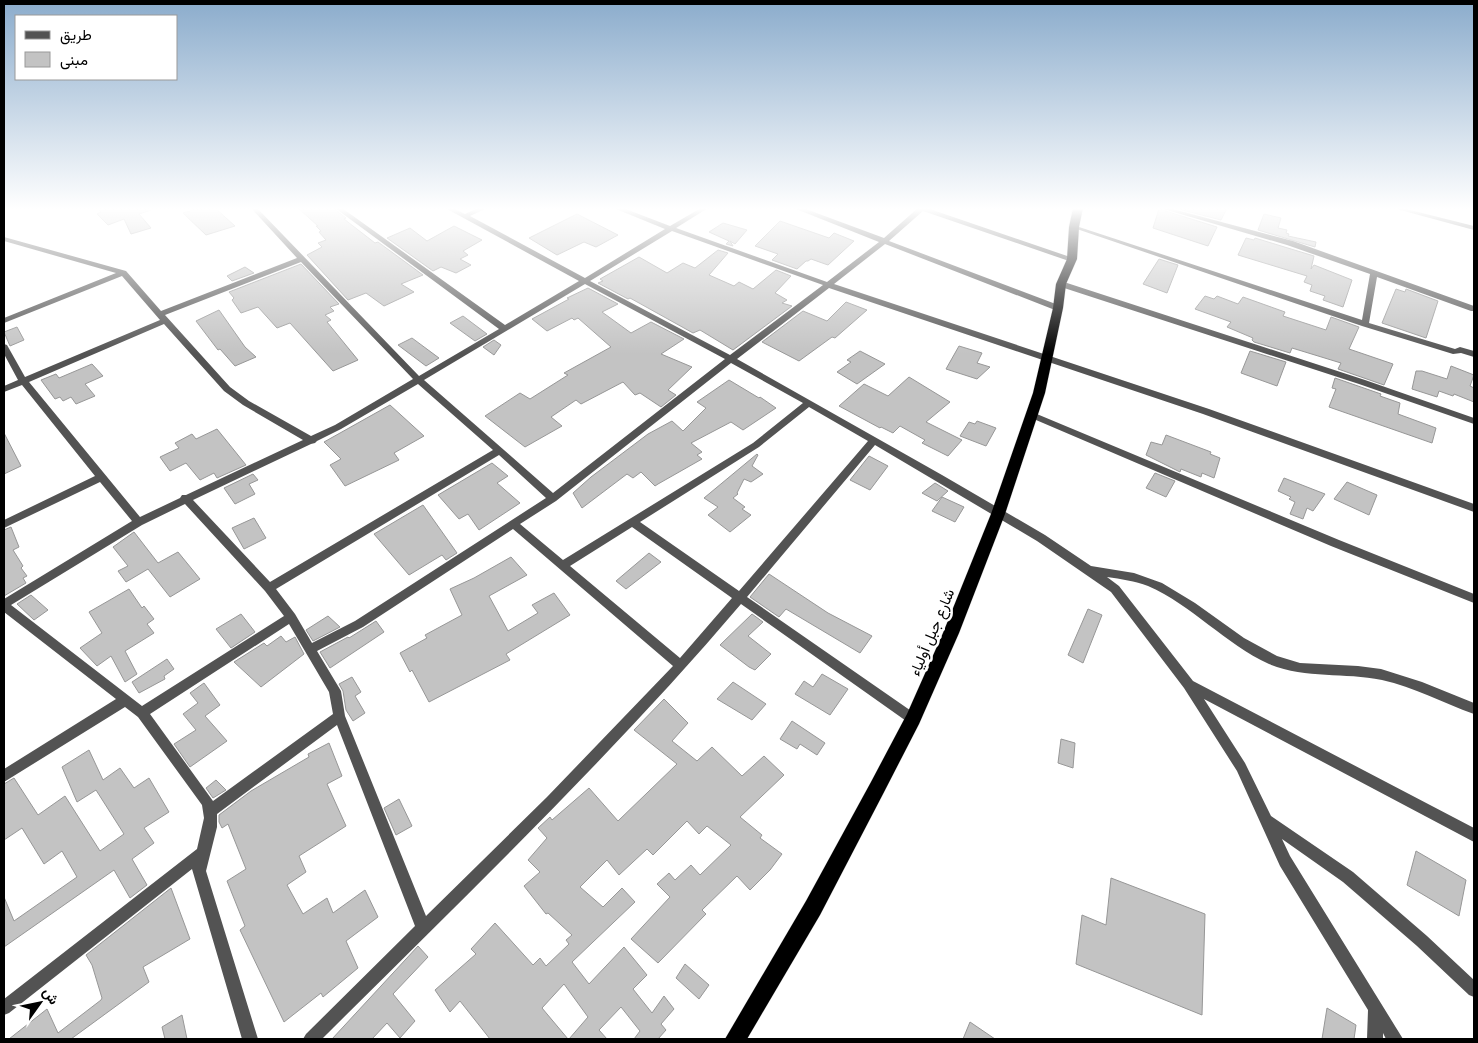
<svg xmlns="http://www.w3.org/2000/svg" width="1478" height="1043" viewBox="0 0 1478 1043" font-family="'Golos Text',Vazirmatn,sans-serif">
<rect width="100%" height="100%" fill="#fff"/>
<g fill="#c3c3c3" stroke="#979797">
<polygon points="98,208 151,208 151,210 139,214 151,228 131,234 124,219 108,225 97,214 101,212"/>
<polygon points="200,208 215,208 235,226 206,235 183,213"/>
<polygon points="298,208 333,208 346,218 344,219 375,243 378,242 423,275 401,284 414,292 384,306 366,293 348,300 307,255 322,247 318,243 326,240 319,232 321,231 316,226 318,226"/>
<polygon points="1175,208 1227,208 1221,220"/>
<polygon points="1159,209 1217,227 1208,246 1153,228"/>
<polygon points="577,214 618,235 596,247 584,242 557,255 529,238"/>
<polygon points="1264,214 1281,218 1278,228 1287,230 1286,233 1289,234 1288,236 1316,242 1315,247 1258,230"/>
<polygon points="780,221 829,238 834,233 854,241 828,265 811,259 808,261 806,261 797,269 772,260 778,254 755,246"/>
<polygon points="723,223 747,230 735,244 730,241 733,246 726,244 729,241 709,232"/>
<polygon points="454,226 482,240 463,251 468,255 460,259 471,265 456,273 441,267 433,271 387,238 410,228 427,241"/>
<polygon points="1246,238 1254,240 1255,238 1314,256 1311,269 1314,265 1352,280 1343,307 1323,300 1325,296 1310,291 1312,285 1304,282 1307,276 1238,255"/>
<polygon points="718,250 728,253 709,275 734,286 739,282 753,289 776,270 791,276 775,293 787,300 782,303 792,306 733,350 700,330 693,333 630,298 628,299 598,283 603,281 600,279 639,257 667,273 683,263 695,268"/>
<polygon points="1159,259 1178,265 1167,293 1143,284"/>
<polygon points="301,264 339,304 330,307 334,311 325,315 331,320 327,322 358,360 333,371 290,323 277,328 258,307 241,313 232,300 234,298 229,292"/>
<polygon points="245,267 254,273 232,281 227,276"/>
<polygon points="588,288 618,304 602,312 631,333 651,322 684,339 661,354 692,367 668,390 676,395 661,407 640,393 635,395 623,382 581,404 576,400 551,417 562,426 525,447 485,416 520,393 530,399 568,375 564,373 611,347 578,318 574,320 572,318 547,331 532,319 569,299 567,298"/>
<polygon points="1396,289 1405,292 1406,289 1438,301 1426,338 1382,323"/>
<polygon points="1205,296 1214,299 1217,296 1238,304 1243,297 1285,312 1283,316 1326,330 1331,317 1359,327 1349,349 1393,364 1384,385 1338,369 1341,363 1292,348 1290,353 1254,342 1252,340 1253,338 1227,327 1231,322 1195,309"/>
<polygon points="846,302 867,310 835,338 832,337 799,361 762,342 803,311 827,321"/>
<polygon points="219,310 245,347 256,357 235,366 220,349 218,350 196,321"/>
<polygon points="463,316 487,334 475,341 450,323"/>
<polygon points="17,327 24,340 10,346 4,332"/>
<polygon points="412,338 439,358 426,366 398,345"/>
<polygon points="494,340 501,345 494,355 483,347"/>
<polygon points="959,346 982,353 977,363 990,367 977,379 946,369"/>
<polygon points="860,351 885,364 857,384 837,372 851,362 847,360"/>
<polygon points="1250,351 1286,362 1277,386 1241,373"/>
<polygon points="92,364 103,376 85,384 95,396 76,404 71,397 63,401 60,397 55,399 41,380 56,374 59,378"/>
<polygon points="1451,366 1474,375 1470,386 1474,388 1474,402 1454,394 1453,396 1439,391 1437,397 1412,389 1416,371 1422,371 1447,379"/>
<polygon points="909,377 950,402 926,422 962,440 948,456 922,443 925,440 900,426 893,433 881,427 880,428 839,406 864,384 888,396"/>
<polygon points="1335,378 1381,394 1380,396 1400,403 1398,414 1436,428 1432,443 1329,407 1336,389 1332,388"/>
<polygon points="729,380 759,398 760,397 776,408 743,430 731,422 691,443 702,452 697,455 702,459 658,484 655,486 641,472 633,478 627,474 582,508 573,493 591,477 648,434 672,421 683,431 706,408 697,402"/>
<polygon points="390,405 424,436 394,453 399,460 345,486 330,465 341,459 324,442"/>
<polygon points="977,421 996,428 986,446 960,436 969,422 975,424"/>
<polygon points="217,429 246,465 217,478 214,473 200,480 186,463 170,471 160,457 179,448 175,443 192,434 196,439"/>
<polygon points="4,433 21,466 4,474"/>
<polygon points="1166,435 1211,452 1210,454 1220,458 1214,478 1202,473 1201,477 1181,469 1180,472 1146,455 1151,442 1162,445"/>
<polygon points="757,454 758,455 752,466 763,474 751,482 744,479 737,493 738,494 733,498 745,507 742,509 751,515 730,532 708,515 718,507 704,498"/>
<polygon points="869,456 888,466 870,490 850,480"/>
<polygon points="492,463 508,476 497,483 520,503 479,530 468,514 459,519 438,495"/>
<polygon points="1155,473 1175,481 1166,497 1146,488"/>
<polygon points="253,474 258,480 249,484 255,494 235,504 224,488"/>
<polygon points="1284,478 1325,494 1313,511 1307,508 1303,519 1290,514 1295,502 1289,499 1291,497 1278,491"/>
<polygon points="1347,482 1377,495 1369,515 1334,499"/>
<polygon points="935,483 948,491 937,501 922,493"/>
<polygon points="942,497 964,507 955,522 932,511"/>
<polygon points="423,505 457,553 446,560 442,555 409,575 374,534"/>
<polygon points="254,518 266,538 244,549 232,528"/>
<polygon points="11,527 19,547 13,550 23,566 21,568 27,576 23,578 26,583 4,596 4,530"/>
<polygon points="134,532 158,563 178,552 200,579 170,597 148,569 126,582 118,571 128,566 113,547"/>
<polygon points="649,553 661,562 626,589 616,581"/>
<polygon points="511,557 527,575 489,596 508,631 538,613 532,605 554,593 570,615 506,654 510,660 429,702 412,670 410,672 400,653 427,638 425,635 462,615 450,589 474,578"/>
<polygon points="769,574 828,613 872,636 860,653 786,609 779,617 750,597"/>
<polygon points="129,589 142,608 144,606 154,619 147,624 154,633 125,651 137,674 125,682 111,656 97,666 80,648 102,633 89,612"/>
<polygon points="31,595 48,610 34,620 17,604"/>
<polygon points="1088,609 1102,615 1083,663 1068,655"/>
<polygon points="241,614 255,632 231,648 216,629"/>
<polygon points="752,614 763,622 748,636 771,654 755,670 749,667 720,645"/>
<polygon points="328,616 340,627 313,641 306,630"/>
<polygon points="376,621 384,632 330,668 320,652 348,637 349,638"/>
<polygon points="281,636 286,642 295,637 304,654 261,687 234,662 264,643 267,646"/>
<polygon points="167,659 174,669 164,676 165,679 139,693 132,682"/>
<polygon points="822,674 848,689 830,715 795,694 804,681 813,687"/>
<polygon points="352,677 361,692 355,696 365,713 353,721 346,710 343,691 339,684"/>
<polygon points="733,682 766,704 752,720 717,699"/>
<polygon points="204,683 220,705 205,716 227,741 190,767 174,744 196,730 183,714 198,703 190,693"/>
<polygon points="664,699 688,723 672,741 697,761 712,747 742,776 764,756 784,775 740,817 762,835 760,838 782,854 770,870 750,890 737,876 702,910 706,914 658,963 631,939 670,897 657,884 669,873 675,880 691,865 700,875 731,845 707,826 699,834 687,821 653,855 647,849 619,875 607,860 580,887 603,907 622,888 635,902 572,962 589,984 624,947 647,975 633,989 652,1013 664,996 674,1009 661,1024 666,1030 658,1039 634,1039 640,1031 621,1007 599,1030 607,1039 569,1039 588,1017 564,984 542,1008 568,1039 490,1039 460,1001 450,1012 435,990 476,954 471,949 495,923 533,965 540,958 546,966 569,944 566,940 572,935 548,913 546,914 524,886 540,872 528,860 547,838 538,828 550,817 552,820 589,788 618,821 677,764 634,730"/>
<polygon points="792,721 825,743 817,755 800,744 797,749 780,739"/>
<polygon points="1061,739 1075,743 1073,768 1058,763"/>
<polygon points="329,743 342,776 327,784 346,826 299,856 306,872 287,885 303,914 327,898 333,913 365,890 378,917 346,941 358,968 323,997 321,993 284,1022 240,930 245,926 227,881 246,869 228,824 222,828 219,822 219,815 251,791 309,757 308,754"/>
<polygon points="89,750 103,780 120,768 134,788 149,778 169,812 144,828 154,843 132,859 147,885 130,898 114,870 4,947 4,897 14,921 77,877 62,851 44,864 22,828 4,840 4,784 14,778 38,815 65,796 100,851 124,834 96,790 77,802 62,767"/>
<polygon points="216,780 226,790 213,798 206,788"/>
<polygon points="399,799 412,826 396,835 384,808"/>
<polygon points="1416,851 1466,880 1459,916 1407,885"/>
<polygon points="1111,878 1205,914 1202,1015 1076,964 1082,915 1106,925"/>
<polygon points="171,888 190,939 143,967 149,982 71,1039 9,1039 47,1009 58,1033 101,1000 102,998 92,965 86,955"/>
<polygon points="418,946 428,957 393,994 415,1021 400,1038 387,1023 372,1039 332,1039"/>
<polygon points="685,964 709,985 699,999 676,978"/>
<polygon points="1327,1008 1356,1025 1354,1039 1322,1039"/>
<polygon points="182,1015 187,1039 165,1039 162,1027"/>
<polygon points="970,1022 995,1039 963,1039"/>
</g>
<g fill="none" stroke-linecap="round" stroke-linejoin="round">
<g stroke="#dbdbdb" stroke-width="1">
<polygon id="trunk" points="1073,208 1083,208 1079,227 1077,259 1066,284 1063,308 1045,393 1005,514 959,633 919,724 883,794 820,915 747,1039 725,1039 806,901 871,782 907,714 943,633 991,514 1033,393 1053,308 1056,284 1067,259 1069,227"/>
</g>
<g fill="#535353" fill-rule="evenodd">
<path d="M251,208H257L419,376L499,329L335,208H342L505,325L579,281L447,209L446,208H453L465,214L478,208H486L485,209L470,216L585,278L665,229L616,209L615,208H623L670,226L701,208H708L676,228L827,282L879,242L796,209L795,208H803L884,238L918,208H927L1076,259L1069,261L923,211L889,241L1061,306V310H1055L885,244L834,284L1209,409L1474,504V512L1203,414L829,288L737,359L942,475L1045,535L1091,566L1134,573L1162,583L1195,603L1244,638L1277,656L1300,663L1358,666L1381,669L1422,682L1474,703V714C1443,703 1414,687 1382,680C1344,672 1306,679 1269,664C1225,644 1192,605 1148,586C1135,581 1121,579 1107,577L1119,586L1193,681L1474,828V842L1204,699L1245,763L1271,816L1353,872L1427,936L1474,980V997L1469,995L1417,946L1343,882L1282,839L1290,856L1403,1039H1386L1383,1033V1039H1367L1368,1010L1280,866L1237,771L1184,688L1111,592L1037,541L875,445L747,597L917,715L919,719L917,723L913,725L909,723L741,604C610,758 464,897 322,1039H303L306,1034L415,926L337,725L217,814V827L206,871L258,1039H242L192,869L9,1013L4,1015V999L197,849L204,818L202,805L138,717L125,707L4,782V769L116,699L4,612V599L132,521L100,482L4,528V520L95,476L22,385L4,392V386L18,380L4,354V344L7,345L25,377L160,320L122,276L4,323V318L116,273L4,241V237L126,271L161,311L297,258ZM672,231L823,285L730,355L590,281ZM301,262L413,379L335,425L311,436L249,401L230,387L165,315ZM585,284L725,359L553,493L424,380ZM164,324L224,391L243,405L303,440L186,495H182L180,498L140,517L29,382ZM731,363L803,403L753,443L563,560L520,524L556,501ZM418,384L493,450L270,582L193,500L311,444L315,443L317,441L341,429ZM809,407L868,441L739,591L640,522L759,447ZM499,455L546,498L355,621L312,643L295,614L276,589ZM185,504L265,591L284,616L142,706L11,605L142,525ZM632,527L732,598L680,658L570,566ZM513,529L673,666L547,797L426,916L345,716L341,691L317,651L363,627ZM289,624L329,692L333,714L213,801L150,714Z"/>
<polygon points="1160,208 1169,208 1293,241 1474,306 1474,311 1471,311 1377,277 1369,323 1455,349 1460,347 1474,351 1474,357 1461,353 1453,354 1362,326 1071,227 1076,226 1362,320 1370,274 1287,245"/>
<polygon points="1393,208 1402,208 1474,226 1474,230"/>
<polygon points="1058,282 1064,282 1365,380 1474,418 1474,424 1359,384 1058,286"/>
<polygon points="1032,412 1339,540 1474,594 1474,603 1331,546 1029,417 1028,415 1029,413"/>
</g>
<use href="#trunk" fill="#000" fill-rule="evenodd"/>
</g>
<linearGradient id="sky" x2="0" y2="1"><stop stop-color="#8baccc"/><stop offset="0.59" stop-color="#fff"/><stop offset="1" stop-color="#fff" stop-opacity="0"/></linearGradient>
<rect width="1478" height="354" fill="url(#sky)"/>
<g text-anchor="middle" dominant-baseline="central" stroke-width="5" stroke-linejoin="round" paint-order="stroke">
<g font-size="15" fill="#000" stroke="#fff">
<text transform="translate(931 632) rotate(-67)">شارع جبل أولياء</text>
</g>
</g>
<rect width="1478" height="1043" fill="none" stroke="#000000" stroke-width="10"/>
<rect x="15" y="15" width="162" height="65" fill="#ffffff" stroke="#999999"/>
<rect x="25" y="31" width="25" height="8" fill="#535353" stroke="#999999"/>
<text x="60" y="40" font-size="15" fill="#000000">طريق</text>
<rect x="25" y="52" width="25" height="15" fill="#c3c3c3" stroke="#999999"/>
<text x="60" y="65" font-size="15" fill="#000000">مبنى</text>
<g transform="translate(40 1003) rotate(57)" stroke="#ffffff" stroke-width="4" paint-order="stroke">
<path d="M0-4L9 19L0 12L-9 19Z" fill="#000000"/>
<text y="-8" font-size="14" font-weight="bold" text-anchor="middle" fill="#000000">ش</text>
</g>
</svg>
